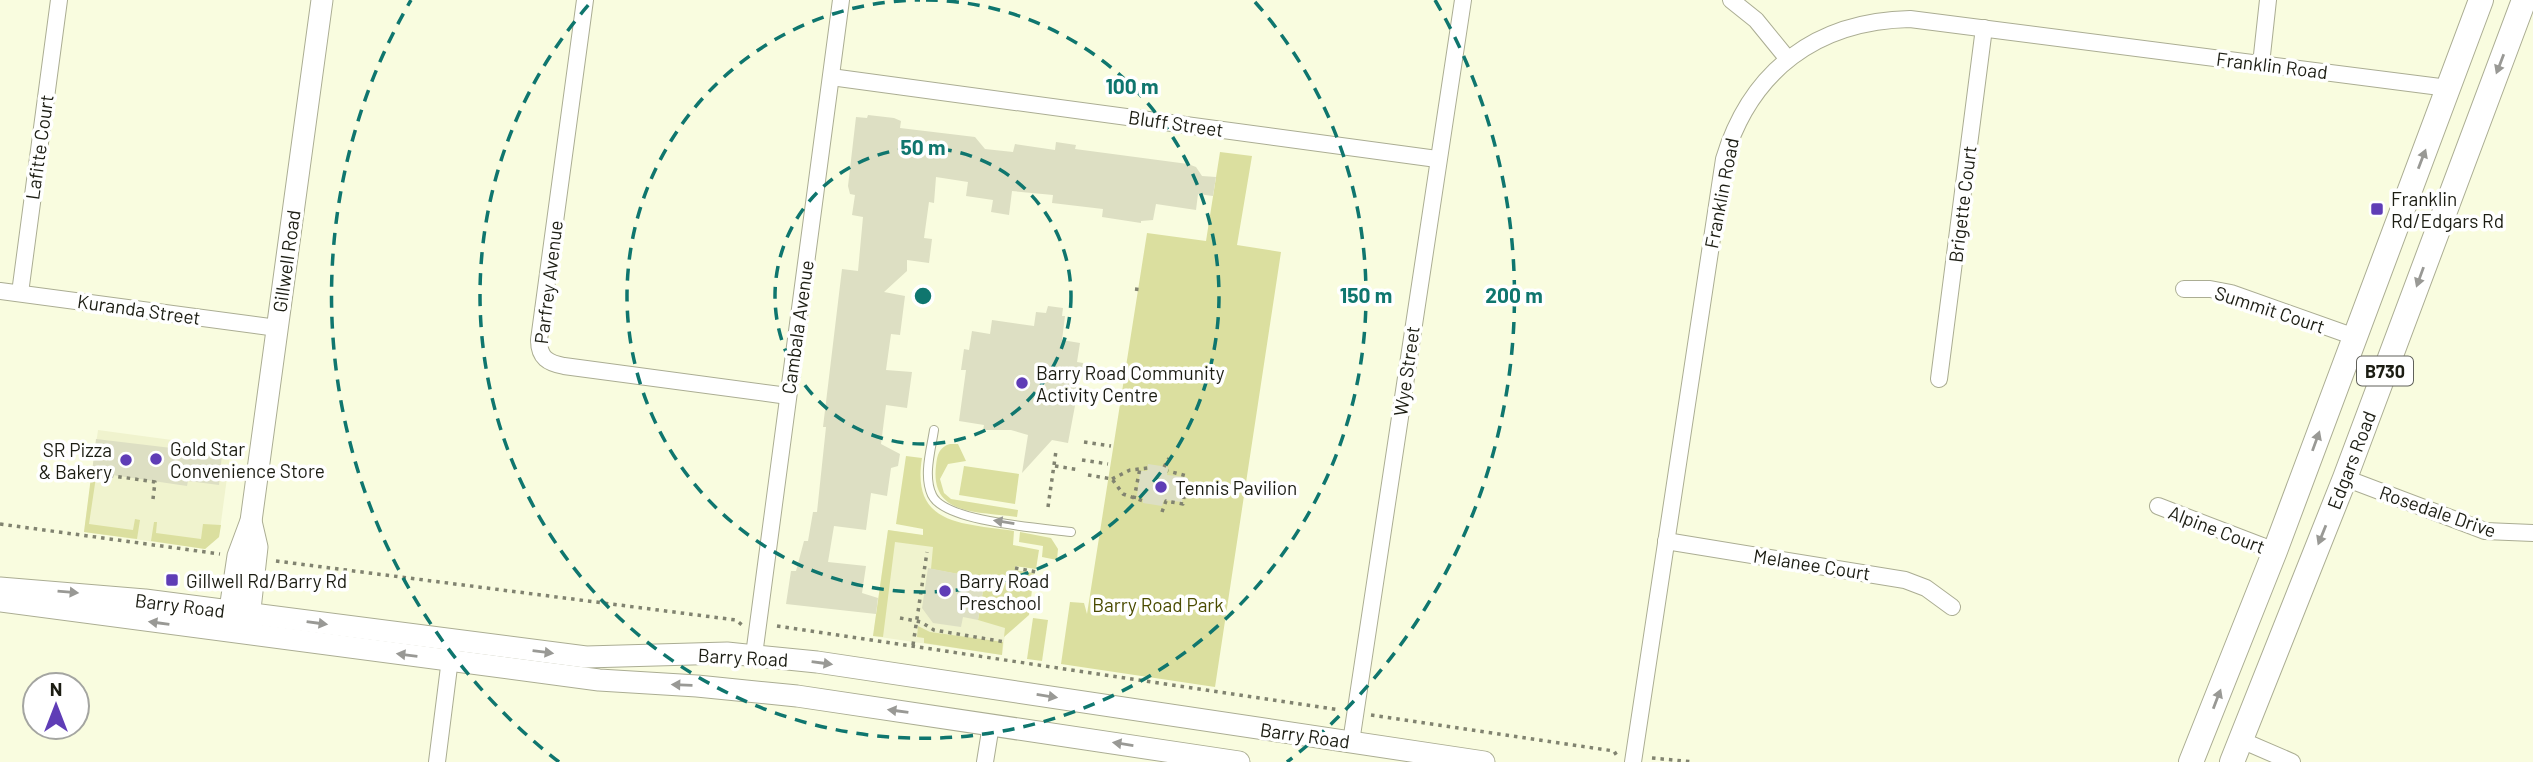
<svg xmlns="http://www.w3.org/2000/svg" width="2533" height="762" viewBox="0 0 2533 762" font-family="Barlow,sans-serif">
<rect width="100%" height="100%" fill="#f9fcdf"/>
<g fill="#f0f3ce">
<polygon points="98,430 231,448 219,537 205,549 84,532"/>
<polygon points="888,530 1017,550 1002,655 873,636"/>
</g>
<g fill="#dbdf9f">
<polygon points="1220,152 1252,156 1237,245 1281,252 1215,687 1061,664 1070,602 1084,603 1087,614 1147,233 1206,241"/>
<path d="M950,444H958L966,461L948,464L940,479L944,493L951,499L1018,510L1017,517C979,511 930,517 936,466C937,455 939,447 950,444Z"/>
<path d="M906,456L922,458C911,526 963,523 1014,531L1013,545L1039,550L1036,569L1015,566V570L1034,573L1029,615L1004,637L1005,628L978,620L985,579L931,569L933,547L895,542L883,637L873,636L888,530L923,535V529L896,524Z"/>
<polygon points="964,466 1019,474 1015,504 959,495"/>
<polygon points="91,477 96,477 89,524 133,530 135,519 140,520 137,539 84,532"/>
<polygon points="154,522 157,522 156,533 201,539 203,524 221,525 219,537 205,549 151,541"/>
<polygon points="1020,532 1051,538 1058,549 1057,560 1042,557 1043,546 1019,542"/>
<polygon points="1033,618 1048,620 1042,661 1027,659"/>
<polygon points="918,626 930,632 1003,642 1002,655 924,643 924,638 917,637"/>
</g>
<g fill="#dddfc3">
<polygon points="868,115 894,118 901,121 900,128 975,137 985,149 1013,152 1015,144 1055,150 1056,142 1076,145 1075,149 1188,164 1196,167 1202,176 1216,177 1213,196 1198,194 1196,210 1156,204 1153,220 1141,221 1141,223 1102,217 1103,209 1052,203 1053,195 1012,191 1009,215 991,212 993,200 966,196 968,182 936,177 934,203 929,202 924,238 932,239 929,263 907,260 907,271 884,292 905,296 900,335 891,334 886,370 912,372 907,408 886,405 881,444 900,454 898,466 891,468 887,496 871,493 866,530 834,526 828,562 866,566 862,593 878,598 876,614 786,604 791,571 796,571 804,541 808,541 813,512 817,512 826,427 823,427 842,269 858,271 863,217 852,215 855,195 850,194 848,186 856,117 867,118"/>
<polygon points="1048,306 1063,308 1062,316 1065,316 1062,340 1080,343 1077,362 1083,363 1068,443 1052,440 1022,473 1028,435 1011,430 983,430 984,425 959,421 966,370 961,370 964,349 969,350 972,331 990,334 992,320 1034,326 1036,312 1046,313"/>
<polygon points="96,439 222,454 219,485 188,481 187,486 92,472"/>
<polygon points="1148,464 1168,467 1167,475 1186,477 1182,502 1164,500 1162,506 1143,503 1143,496 1137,496 1140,471 1147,471"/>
<polygon points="928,568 985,579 978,620 963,617 961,627 933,623 922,608"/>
</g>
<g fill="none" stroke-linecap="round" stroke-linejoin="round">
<g stroke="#abad93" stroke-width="10">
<path id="lane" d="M934,430C931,450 923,476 932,495C944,522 1042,528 1071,532"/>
</g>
<g stroke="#abad93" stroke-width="18">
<g id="street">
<path d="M585,0L539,340C539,358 548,363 564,366L788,396"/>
<polyline points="1731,0 1756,20 1787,58"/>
<polyline points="2261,64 2268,0"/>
<polyline points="831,77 1437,159"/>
<polyline points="2184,289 2210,289 2231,293 2355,337"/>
<polyline points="0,291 277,328"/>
<polyline points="20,293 59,0"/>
<polyline points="1939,379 1984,28"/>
<polyline points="2345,478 2485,531 2533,533"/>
<polyline points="2158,506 2275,551"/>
<polyline points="1666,541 1905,580 1926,588 1952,607"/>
<polyline points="754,655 841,0"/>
<polyline points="2241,740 2292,762"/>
<polyline points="1351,742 1463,0"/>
<polyline points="437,762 451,651"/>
<polyline points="985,762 991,725"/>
<path d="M1633,762L1724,159C1751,70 1817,21 1910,19L2448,88"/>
</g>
</g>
<g stroke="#abad93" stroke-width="23">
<g id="secondary">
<polyline points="0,588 145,600 586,657 727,653 817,662 1484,762"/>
<polyline points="0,601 599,680 697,686 797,696 1239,762"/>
<polyline points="228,623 238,556 251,521 322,0"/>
<polyline points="248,627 257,547 251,521"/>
</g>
</g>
<g stroke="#abad93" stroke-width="26">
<g id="primary">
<polyline points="2191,762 2275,551 2481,0"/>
<polyline points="2232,762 2345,478 2524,0"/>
</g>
</g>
<g stroke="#818370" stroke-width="3.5" stroke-dasharray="3.5 5" stroke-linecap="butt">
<polyline points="1135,289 1143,290"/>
<polyline points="1084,442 1111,446"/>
<polyline points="1082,460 1108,464"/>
<polyline points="1055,466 1080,470"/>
<polyline points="1164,467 1169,458"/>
<polyline points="93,473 155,482 153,499"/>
<polyline points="1088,475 1112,479 1123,494 1143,501"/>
<polyline points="1112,479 1130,470 1148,468"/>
<polyline points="1134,499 1140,468"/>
<polyline points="1048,507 1056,451"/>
<polyline points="1162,512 1166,501 1183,504 1187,476 1168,471"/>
<polyline points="0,524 220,554"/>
<polyline points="276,561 736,620 742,625"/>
<polyline points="1015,568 1037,572"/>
<polyline points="900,618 921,622 934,630 1005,642"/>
<polyline points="777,626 1340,710"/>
<polyline points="913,645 927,552"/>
<polyline points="1371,715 1614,751 1617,756"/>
<polyline points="1652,758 1694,762"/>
</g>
<use href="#lane" stroke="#fff" stroke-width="8"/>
<use href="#street" stroke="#fff" stroke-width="16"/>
<use href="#secondary" stroke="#fff" stroke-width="21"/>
<use href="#primary" stroke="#fff" stroke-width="24"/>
</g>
<defs><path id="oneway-solid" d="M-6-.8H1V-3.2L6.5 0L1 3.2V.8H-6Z" transform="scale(1.75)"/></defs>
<g fill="#999995">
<use href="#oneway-solid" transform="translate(2500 64) rotate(111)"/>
<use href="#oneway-solid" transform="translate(2422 159) rotate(-69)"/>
<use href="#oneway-solid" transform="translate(2420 277) rotate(110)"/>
<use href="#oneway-solid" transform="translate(2316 441) rotate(-70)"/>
<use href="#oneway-solid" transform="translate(1004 522) rotate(-171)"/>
<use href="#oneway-solid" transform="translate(2322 535) rotate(112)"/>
<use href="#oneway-solid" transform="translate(68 592) rotate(5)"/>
<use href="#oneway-solid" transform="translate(159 623) rotate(-172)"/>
<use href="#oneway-solid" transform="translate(317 623) rotate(8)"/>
<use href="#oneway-solid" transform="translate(543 652) rotate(7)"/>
<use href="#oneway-solid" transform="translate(407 655) rotate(-173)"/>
<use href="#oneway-solid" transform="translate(822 663) rotate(8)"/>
<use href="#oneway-solid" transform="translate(682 685) rotate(-178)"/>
<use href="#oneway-solid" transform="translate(1047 696) rotate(9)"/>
<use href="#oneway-solid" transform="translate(2217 699) rotate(-69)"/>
<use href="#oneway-solid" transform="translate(898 711) rotate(-172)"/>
<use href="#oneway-solid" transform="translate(1123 744) rotate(-171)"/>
</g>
<g fill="none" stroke="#0f766e" stroke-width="3.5" stroke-dasharray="12 9">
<circle cx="923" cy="296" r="148"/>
<path d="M926 0A296 296 0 1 1 920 0"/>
<path d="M1255 2A443 443 0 1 1 591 2"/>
<path d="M559 762A591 591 0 0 1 411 0M1435 0A591 591 0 0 1 1287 762"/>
</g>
<g fill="#5f3db6" stroke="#fff" stroke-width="2.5">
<rect x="2370" y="202" width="14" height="14" rx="3.5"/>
<circle cx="1022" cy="383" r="7"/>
<circle cx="156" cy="459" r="7"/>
<circle cx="126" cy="460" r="7"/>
<circle cx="1161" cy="487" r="7"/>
<rect x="165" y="573" width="14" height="14" rx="3.5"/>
<circle cx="945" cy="591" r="7"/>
</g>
<g text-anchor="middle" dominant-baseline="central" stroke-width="7" stroke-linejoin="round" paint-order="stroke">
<rect fill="#fff" stroke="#60615a" stroke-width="2" x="2357" y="356.5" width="56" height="29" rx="5"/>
<g font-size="18" font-weight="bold" fill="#1c1d13">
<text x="2385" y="371">B730</text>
</g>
<g font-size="19" fill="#1c1d13" stroke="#fff">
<text transform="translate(2272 65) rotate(7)">Franklin Road</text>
<text transform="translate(1176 123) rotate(8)">Bluff Street</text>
<text transform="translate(39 147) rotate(-82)">Lafitte Court</text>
<text transform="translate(1721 193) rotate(-79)">Franklin Road</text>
<text transform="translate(1962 204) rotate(-83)">Brigette Court</text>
<text transform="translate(286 261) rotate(-82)">Gillwell Road</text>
<text transform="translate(548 282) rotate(-83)">Parfrey Avenue</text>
<text transform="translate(139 309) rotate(8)">Kuranda Street</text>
<text transform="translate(2270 309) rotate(18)">Summit Court</text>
<text transform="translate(797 327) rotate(-82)">Cambala Avenue</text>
<text transform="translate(1406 371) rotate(-82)">Wye Street</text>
<text transform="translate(2351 460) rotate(-69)">Edgars Road</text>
<text transform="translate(2438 511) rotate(19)">Rosedale Drive</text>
<text transform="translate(2217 529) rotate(21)">Alpine Court</text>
<text transform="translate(1812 564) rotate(9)">Melanee Court</text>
<text transform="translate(180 605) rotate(7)">Barry Road</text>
<text transform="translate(743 657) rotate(3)">Barry Road</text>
<text transform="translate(1305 735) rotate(8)">Barry Road</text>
</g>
<g font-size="19" fill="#1c1d13" stroke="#fff" text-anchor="start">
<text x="2391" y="198">Franklin<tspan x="2391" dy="22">Rd/Edgars Rd</tspan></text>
<text x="1036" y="372">Barry Road Community<tspan x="1036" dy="22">Activity Centre</tspan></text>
<text x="170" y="448">Gold Star<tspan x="170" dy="22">Convenience Store</tspan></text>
<text x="112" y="449" text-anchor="end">SR Pizza<tspan x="112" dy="22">&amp; Bakery</tspan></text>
<text x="1175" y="487">Tennis Pavilion</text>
<text x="186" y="580">Gillwell Rd/Barry Rd</text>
<text x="959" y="580">Barry Road<tspan x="959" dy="22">Preschool</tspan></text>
</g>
<g font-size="19" fill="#4a4b00" stroke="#fff">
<text x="1158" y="604">Barry Road Park</text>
</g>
</g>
<circle cx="923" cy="296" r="10" fill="#0f766e" stroke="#fff" stroke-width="3.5"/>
<g font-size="21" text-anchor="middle" font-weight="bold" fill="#0f766e" stroke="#fff" stroke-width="7" stroke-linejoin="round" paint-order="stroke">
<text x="1132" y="94">100 m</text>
<text x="923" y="155">50 m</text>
<text x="1366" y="303">150 m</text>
<text x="1514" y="303">200 m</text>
</g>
<g transform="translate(56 706)"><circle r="33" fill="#ffffff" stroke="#a4a5a1" stroke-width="2"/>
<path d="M0-5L12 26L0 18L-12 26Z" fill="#5f3db6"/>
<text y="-10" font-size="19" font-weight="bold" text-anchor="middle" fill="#1c1d13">N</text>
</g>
</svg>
